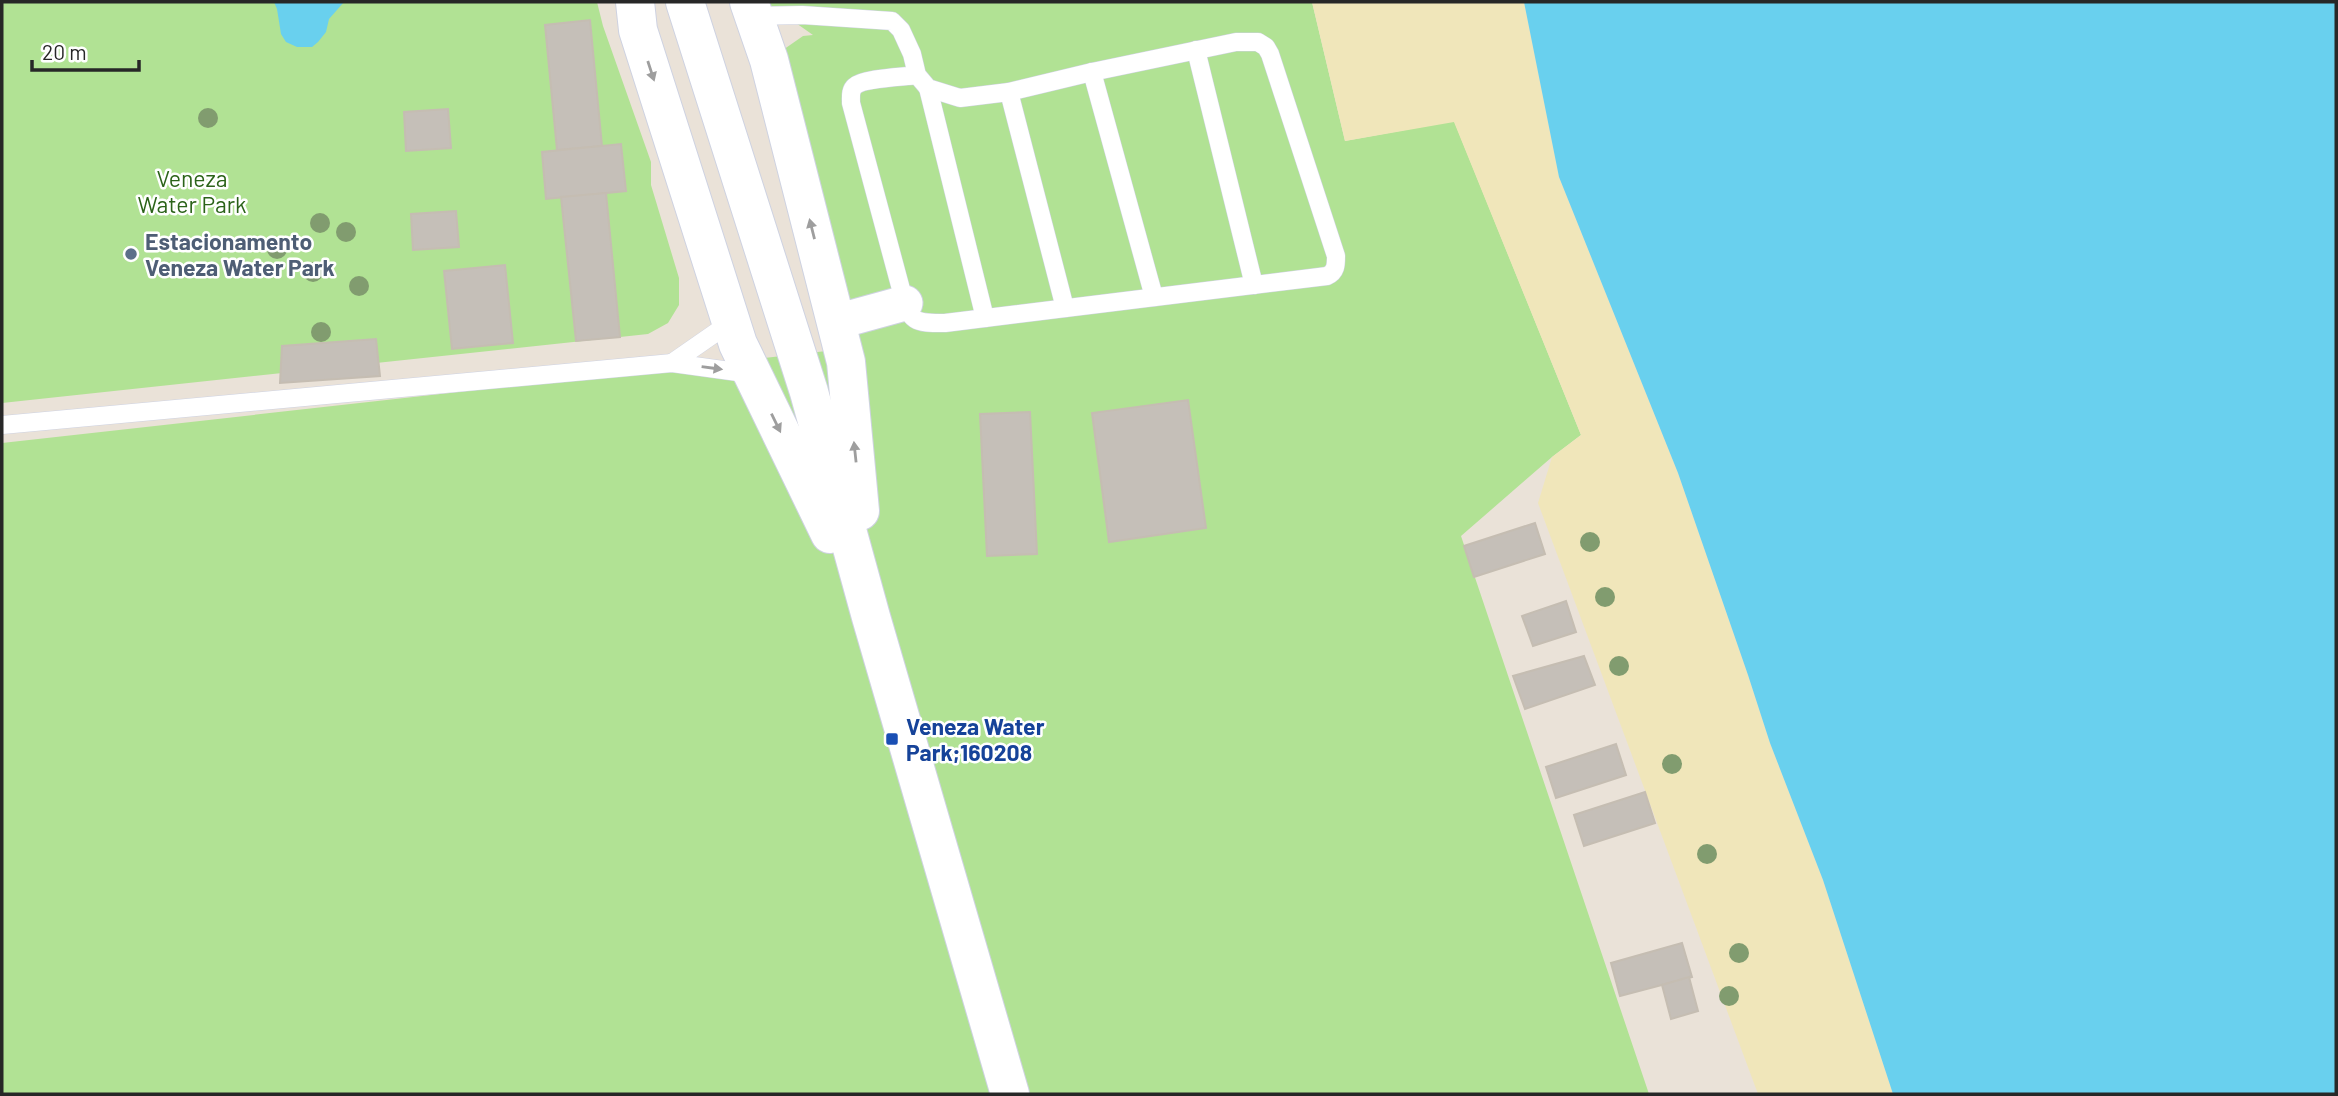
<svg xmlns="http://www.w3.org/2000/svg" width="2338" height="1096" viewBox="0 0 2338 1096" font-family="Barlow,sans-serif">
<rect width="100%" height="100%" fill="#eae2d8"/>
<g fill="#b1e294">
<polygon points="2,2 597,2 603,26 651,162 651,185 679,278 679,305 668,323 648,334 2,403"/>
<polygon points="766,2 1312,2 1345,141 1454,121 1581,435 1552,457 1461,536 1649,1094 2,1094 2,443 862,347 780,52 803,36 813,35"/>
</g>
<polygon fill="#f0e6ba" points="1312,2 1524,2 1559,177 1678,473 1748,675 1770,743 1823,880 1893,1094 1758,1094 1538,503 1552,457 1581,435 1454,122 1345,141"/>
<g fill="#69d0ee">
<polygon points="274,2 344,2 329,19 326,32 318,42 312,47 297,47 286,42 281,34 277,9"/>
<polygon points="1524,2 2336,2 2336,1094 1893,1094 1823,880 1770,743 1748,675 1678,473 1559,177"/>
</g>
<g fill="#c5bfb8" stroke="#c5bdb2" stroke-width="2">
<polygon points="590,20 602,146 557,150 545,25"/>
<polygon points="448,109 451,148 406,151 404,112"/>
<polygon points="621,144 626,191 546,199 542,152"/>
<polygon points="606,193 620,337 576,341 561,197"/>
<polygon points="456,211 459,247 413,250 411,214"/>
<polygon points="505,265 513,343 452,349 444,271"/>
<polygon points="376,339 380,376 280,383 282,346"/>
<polygon points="1188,400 1206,528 1109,542 1092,413"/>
<polygon points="1030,412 1037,554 987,556 980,414"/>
<polygon points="1535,523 1545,554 1474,577 1464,546"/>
<polygon points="1566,601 1576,632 1533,646 1522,616"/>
<polygon points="1584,656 1595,685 1525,709 1513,676"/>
<polygon points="1616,744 1626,775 1556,798 1546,767"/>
<polygon points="1645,792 1655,823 1584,846 1574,815"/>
<polygon points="1682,943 1692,977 1620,996 1611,963"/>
<polygon points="1689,977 1698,1011 1671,1019 1662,985"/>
</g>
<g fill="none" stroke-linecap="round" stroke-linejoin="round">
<g stroke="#ced2e1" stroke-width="19">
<g id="service">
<path d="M754,16L802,15L892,21L901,30L912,54L917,75L928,88L960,98L1009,92L1092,72L1236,42H1258L1266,47L1270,54L1336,256C1336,265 1336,272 1327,276L945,323C914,323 911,323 902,293L851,103C851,97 850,90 855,86C863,78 904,77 917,75"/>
<polyline points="1196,50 1254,285"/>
<polyline points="1092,72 1154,297"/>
<polyline points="928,88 985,318"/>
<polyline points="1009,92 1065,308"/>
<polyline points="672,363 731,322"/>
<polyline points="2,425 672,363 752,374"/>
</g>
</g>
<g stroke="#ced2e1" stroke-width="37">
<polyline id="minor" points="836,322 905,303"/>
</g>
<g stroke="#ced2e1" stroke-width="40">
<g id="secondary">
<polyline points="635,2 638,30 738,344 830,534"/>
<polyline points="685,2 809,392 871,617 1010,1094"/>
<polyline points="749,2 769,60 846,362 860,511"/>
</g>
</g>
<use href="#service" stroke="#fff" stroke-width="18"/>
<use href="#minor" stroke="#fff" stroke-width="35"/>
<use href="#secondary" stroke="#fff" stroke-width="38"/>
</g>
<g fill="#819c6f">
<circle cx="208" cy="118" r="10"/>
<circle cx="320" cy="223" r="10"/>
<circle cx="346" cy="232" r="10"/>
<circle cx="277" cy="249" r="10"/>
<circle cx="313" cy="272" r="10"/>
<circle cx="359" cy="286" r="10"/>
<circle cx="321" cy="332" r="10"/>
<circle cx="1590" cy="542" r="10"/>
<circle cx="1605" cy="597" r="10"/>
<circle cx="1619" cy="666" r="10"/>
<circle cx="1672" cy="764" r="10"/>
<circle cx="1707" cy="854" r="10"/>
<circle cx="1739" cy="953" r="10"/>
<circle cx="1729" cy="996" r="10"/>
</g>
<defs><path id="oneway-solid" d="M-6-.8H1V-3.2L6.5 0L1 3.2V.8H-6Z" transform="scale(1.75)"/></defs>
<g fill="#9e9e9e">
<use href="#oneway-solid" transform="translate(651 71) rotate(72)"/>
<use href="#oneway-solid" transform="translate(812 229) rotate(-104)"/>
<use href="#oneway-solid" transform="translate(712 368) rotate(8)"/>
<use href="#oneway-solid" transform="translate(776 423) rotate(64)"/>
<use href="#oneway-solid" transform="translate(855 452) rotate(-96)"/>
</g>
<circle fill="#5c6f8a" stroke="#fff" stroke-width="2.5" cx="131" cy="254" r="7"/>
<rect fill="#1a4fb4" stroke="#fff" stroke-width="2.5" x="885" y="732" width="14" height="14" rx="3.5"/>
<g text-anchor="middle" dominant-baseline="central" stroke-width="5" stroke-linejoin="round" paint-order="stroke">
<g font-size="23" fill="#2b6319" stroke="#fff">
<text x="192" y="178">Veneza<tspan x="192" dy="26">Water Park</tspan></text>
</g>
<g font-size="23" font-weight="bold" fill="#4e5e75" stroke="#fff" text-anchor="start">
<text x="145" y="241">Estacionamento<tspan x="145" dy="26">Veneza Water Park</tspan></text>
</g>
<g font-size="23" font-weight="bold" fill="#164399" stroke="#fff" text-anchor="start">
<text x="906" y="726">Veneza Water<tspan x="906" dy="26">Park;160208</tspan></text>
</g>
</g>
<rect width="2338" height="1096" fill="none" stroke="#272727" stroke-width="7"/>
<path d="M32 60v10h107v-10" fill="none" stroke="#272727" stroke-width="3.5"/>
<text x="42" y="60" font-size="21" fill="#272727" stroke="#ffffff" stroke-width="5" paint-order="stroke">20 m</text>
</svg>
